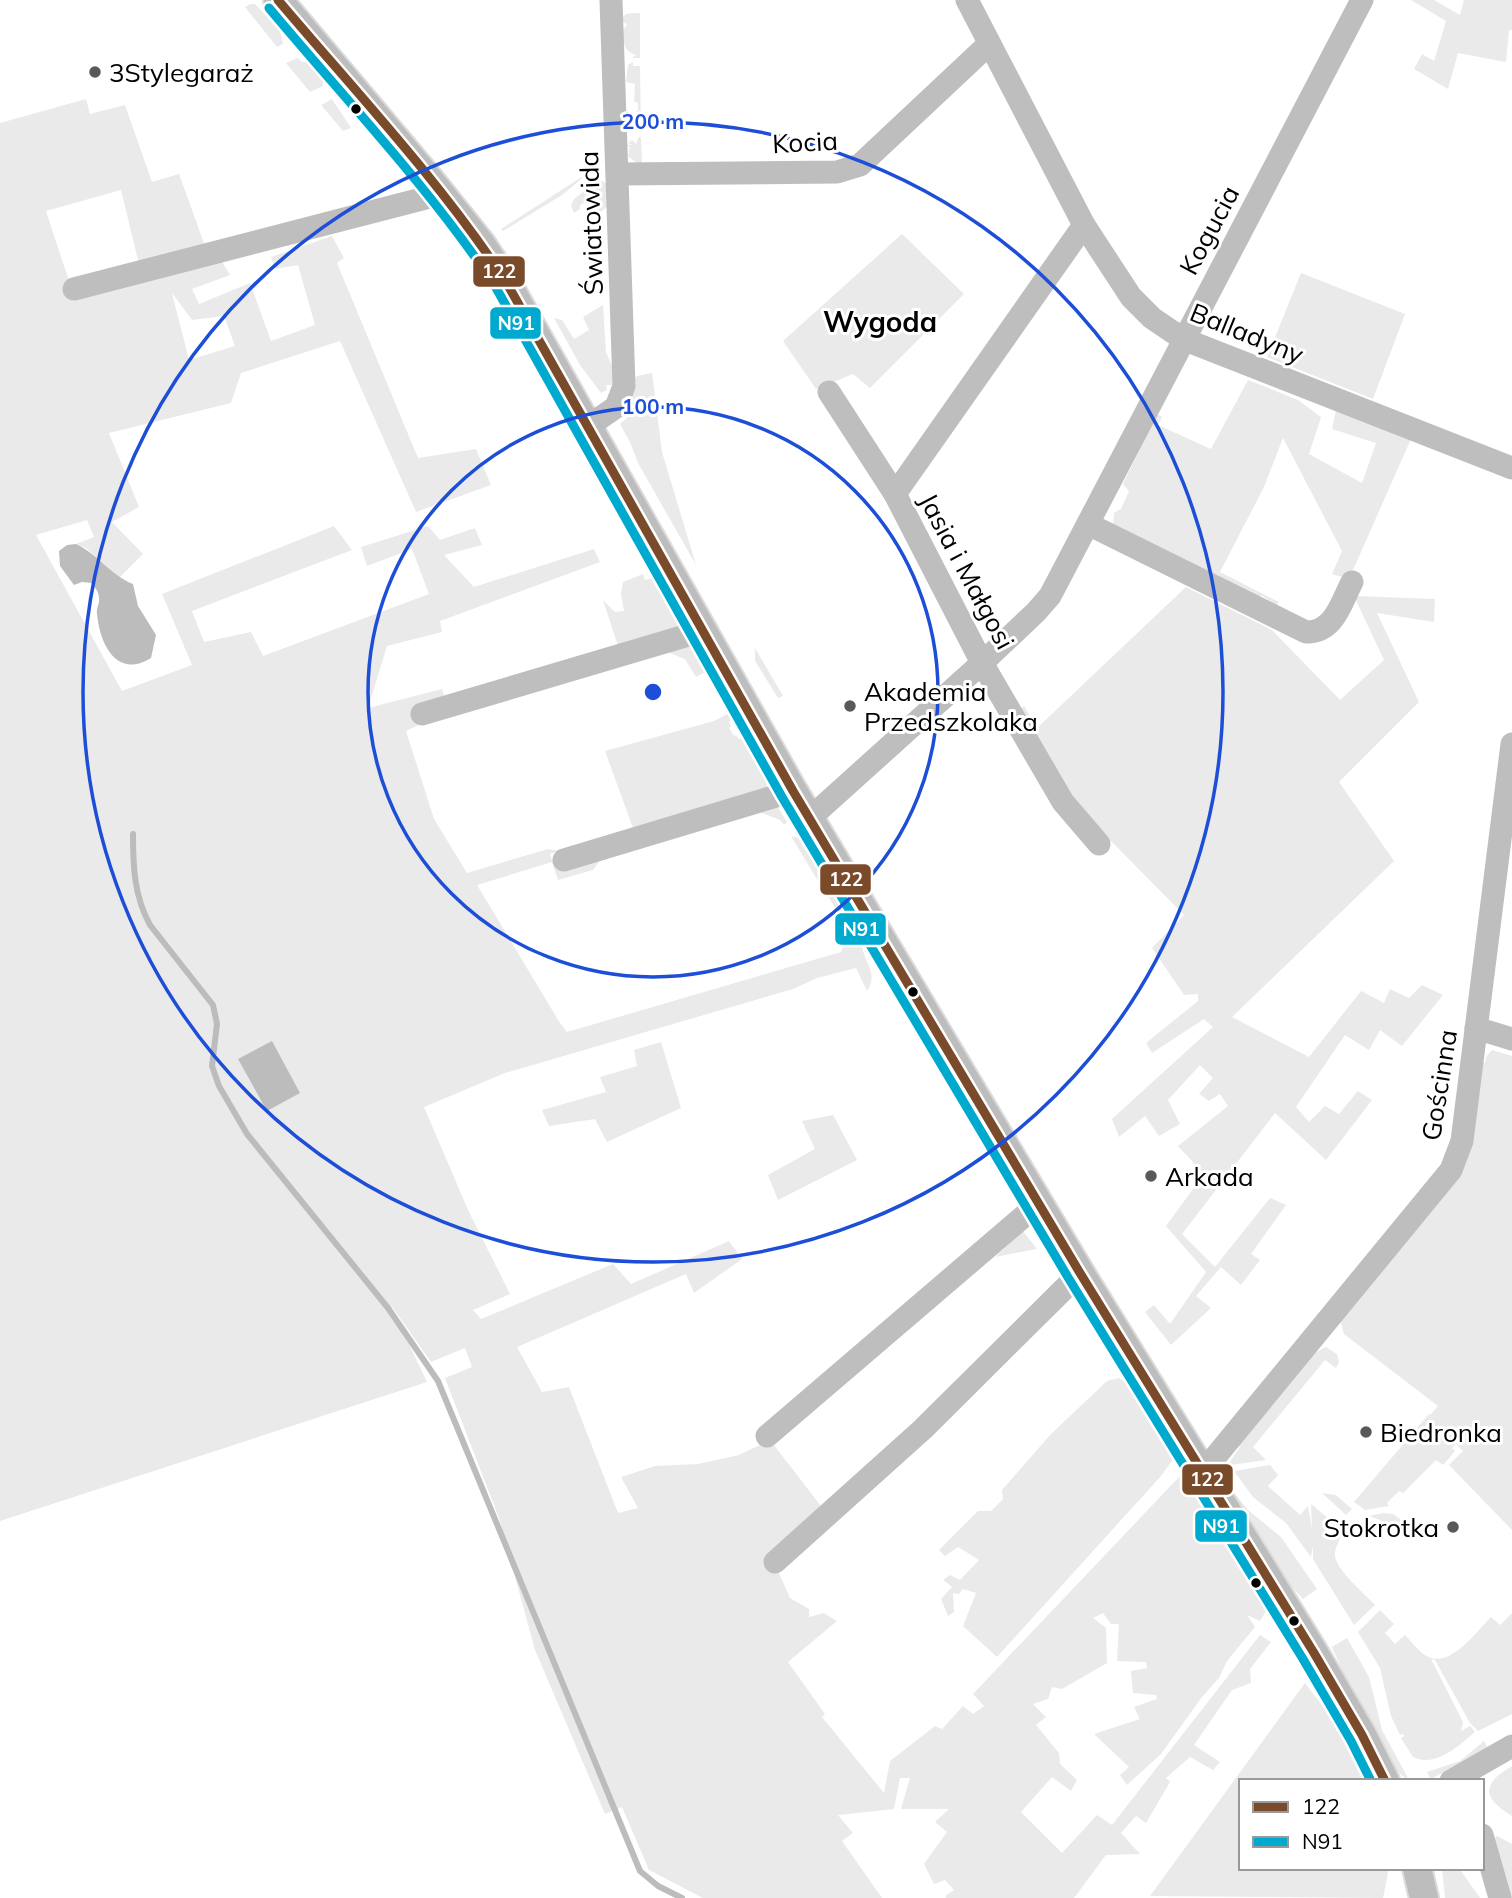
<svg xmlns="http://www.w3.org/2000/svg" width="1512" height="1898" viewBox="0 0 1512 1898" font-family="Mulish,sans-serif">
<rect width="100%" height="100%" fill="#fff"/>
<g fill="#eaeaea" fill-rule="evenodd">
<polygon points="1411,0 1434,0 1460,15 1464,0 1512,0 1512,30 1509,30 1506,62 1458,53 1448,89 1414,69 1422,54 1434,61 1446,21"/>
<polygon points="251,4 255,4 280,31 283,44 277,47 245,7"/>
<path d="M635,13H640V58H632L636,55C623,51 624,43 622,31L627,25L621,19L626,14Z"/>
<polygon points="298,58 302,62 307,62 323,80 323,86 310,92 286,63"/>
<polygon points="633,62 633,66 640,66 641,131 639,131 638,121 636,121 635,114 638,110 638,103 634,101 635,84 626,82 628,65"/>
<path d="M86,99L90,114L125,105L152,182L179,174L205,246L139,264L121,190L46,211L69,281L72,301L221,260L230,275L192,289L199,304L250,283L271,341L315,325L298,265L275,269L271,257L332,236L344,258L337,263L418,458L476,449L491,485L416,512L340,341L241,373L231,403L109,433L139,507L112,522L143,554L119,578L86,548L76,544L94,537L87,520L36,535L122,691L192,665L162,594L334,526L352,550L192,611L204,642L251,632L263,656L429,594L412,549L367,566L361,547L428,526L440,540L475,528L482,545L444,555L474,587L594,549L600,562L440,621L442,632L387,646L368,708L442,689L449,711L406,731L434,819L467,873L548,849L559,851L550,854L552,861L776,804L787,822L784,825L780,820L754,810L603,856L593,870L558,880L552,862L477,885L560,1023L567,1032L841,952L847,936L843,920L824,890L830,886L862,942C861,960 880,972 867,991L856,968L817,978L793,989L505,1073L424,1107L468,1210L510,1294L473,1310L481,1319L613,1264L631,1284L729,1241L742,1259L694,1293L686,1274L517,1347L542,1392L569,1387L618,1513L638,1508L621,1477L655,1466L698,1464L739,1455L770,1440L821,1506L778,1571L790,1598L809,1609V1617L824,1613L837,1621L788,1662L825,1714L822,1717L884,1793L890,1761L935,1726L942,1729L963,1706L973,1714L984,1706L973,1694L1180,1476L1189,1488L1194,1489L1268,1608L1260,1621L1247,1615L1255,1627L1227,1661L1219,1678L1202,1697L1161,1754L1127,1785L1120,1775L1129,1767L1094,1734L1140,1719L1134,1707L1157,1699L1156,1695L1133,1693L1131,1671L1147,1668L1146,1662L1117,1661L1119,1624H1111L1103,1613L1093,1618L1106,1628L1107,1663L1062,1689L1052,1687L1048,1699L1033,1704L1046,1717L1036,1725L1059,1753L1060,1764L1077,1780L1071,1791L1052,1777L1021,1812L1062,1853L1097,1815L1112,1825L1260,1635L1271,1642L1250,1669L1251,1683L1232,1690L1194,1745L1220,1762L1213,1770L1190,1757L1166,1778L1170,1782L1146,1823L1136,1816L1121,1833L1140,1854L1106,1855L1074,1898H946L945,1896L954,1890L945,1880L934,1884L924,1864L947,1832L935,1822L949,1809H901L910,1778H900L894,1809L838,1815L853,1833L842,1841L882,1898H703L649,1870L622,1807L605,1814L535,1650L499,1518L445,1378L472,1367L465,1348L431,1362L390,1304L427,1382L0,1521V123ZM172,293L192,320L224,316L235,346L189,360Z"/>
<polygon points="332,99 351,128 343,131 321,105"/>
<polygon points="639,137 641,137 642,163 636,163 628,156 630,147 625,145 632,145 628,143 632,140 636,144"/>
<polygon points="591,171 562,195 503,231 501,229"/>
<polygon points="597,181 603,181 607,185 607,207 595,216 592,198 580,205 580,209 574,213 571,206 574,199"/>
<polygon points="902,234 964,294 870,388 853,374 816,389 783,341"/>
<polygon points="1301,273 1405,314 1373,399 1267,357"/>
<polygon points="603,305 606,352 613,369 613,385 606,385 607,390 601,393 580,365 554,318 562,320 574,339 589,330 583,317"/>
<polygon points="652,373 662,452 696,565 638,463 630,442 620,424 628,417 626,412 631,403 631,381 637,376"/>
<polygon points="1248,380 1298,400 1321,417 1309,454 1362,483 1376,443 1332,429 1336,410 1411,439 1349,579 1332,574 1342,551 1283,438 1264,487 1220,572 1279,602 1275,608 1272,602 1262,596 1257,598 1113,526 1114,513 1121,509 1129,491 1123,484 1157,414 1162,417 1158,425 1211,449"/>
<polygon points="643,574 645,580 651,578 680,627 619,649 603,600 615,612 624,611 621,594 623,582"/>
<polygon points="1186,587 1272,630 1340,700 1384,660 1354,596 1435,599 1434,622 1377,613 1419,702 1339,782 1394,861 1232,1017 1309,1057 1361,991 1384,1003 1390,989 1409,998 1422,985 1443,995 1402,1046 1380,1030 1369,1050 1345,1035 1296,1107 1309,1122 1325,1106 1339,1114 1358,1091 1372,1100 1326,1160 1275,1113 1182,1234 1215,1267 1270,1198 1286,1205 1251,1254 1260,1260 1241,1285 1221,1267 1196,1296 1211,1308 1171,1345 1145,1312 1154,1305 1170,1324 1206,1272 1166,1226 1204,1174 1178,1146 1228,1106 1220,1094 1209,1101 1199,1094 1213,1078 1200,1065 1168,1100 1180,1124 1159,1136 1145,1116 1119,1137 1112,1119 1213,1027 1204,1019 1152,1053 1146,1043 1198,1001 1198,994 1184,995 1152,948 1184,915 1111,841 1096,854 1068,800 1017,712 1024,706 1037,728"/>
<polygon points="687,640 705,672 696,677 685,659 667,652"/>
<polygon points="755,648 783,696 778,698 755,661"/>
<polygon points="729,713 732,718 729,722 731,726 729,728 734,736 736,735 739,739 744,738 769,780 767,786 769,791 633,828 605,751 714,721"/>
<polygon points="791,836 800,838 819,870 817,874 822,877 818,881"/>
<polygon points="661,1042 681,1108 607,1142 595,1119 549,1126 542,1110 606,1092 600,1077 637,1066 634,1050"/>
<polygon points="1492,1050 1512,1056 1512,1530 1449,1465 1463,1451 1456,1444 1452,1448 1455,1451 1443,1465 1436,1460 1403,1493 1399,1491 1387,1503 1389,1506 1365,1510 1354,1502 1429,1414 1430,1415 1438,1406 1344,1334 1340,1320 1463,1164 1478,1063 1485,1063 1486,1057"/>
<polygon points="833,1115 857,1160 778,1200 768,1175 815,1149 802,1121"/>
<polygon points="1023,1231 1037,1249 995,1257"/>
<polygon points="1326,1347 1337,1354 1339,1362 1336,1368 1325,1360 1253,1447 1266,1460 1231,1465 1229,1463 1240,1447 1236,1443 1309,1356"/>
<polygon points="1119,1378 1130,1385 1174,1458 1161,1476 997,1657 963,1626 976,1593 963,1589 959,1594 953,1593 954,1612 948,1616 941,1599 952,1587 943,1580 950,1575 960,1580 979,1560 958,1547 945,1556 939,1550 978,1511 991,1511 1003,1499 1002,1490 1050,1435 1107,1381"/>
<path d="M1270,1465L1278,1475L1268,1486L1300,1515L1308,1506L1312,1529L1311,1504L1341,1529C1343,1538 1334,1546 1335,1556C1337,1571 1365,1594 1375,1605L1354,1625L1313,1559V1545L1311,1557L1286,1523L1253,1497L1234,1471Z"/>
<polygon points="1322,1493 1336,1495 1352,1509 1346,1515"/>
<polygon points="1235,1494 1248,1510 1281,1537 1317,1589 1303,1599 1273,1567 1230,1497"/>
<polygon points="1384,1513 1393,1514 1401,1520 1391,1530 1380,1520 1369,1516"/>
<path d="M1380,1610L1394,1624L1385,1633L1395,1644L1405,1635C1411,1641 1417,1650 1425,1655C1449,1671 1476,1632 1491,1617L1500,1625L1512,1613V1714L1478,1731L1470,1723L1435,1660L1431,1659L1463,1722L1461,1731L1470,1726L1475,1732C1459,1745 1437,1768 1413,1757L1401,1738L1404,1736L1403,1734L1400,1735L1391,1716L1380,1668L1358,1632Z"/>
<path d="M1347,1638L1369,1677L1382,1730L1409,1780C1383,1768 1345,1676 1332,1647Z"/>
<polygon points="1305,1683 1338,1726 1364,1781 1241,1781 1241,1868 1389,1868 1383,1898 1150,1896"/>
<polygon points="1484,1741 1488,1748 1431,1779 1427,1772 1460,1761"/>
<path d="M1512,1766V1816C1482,1798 1481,1784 1512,1766Z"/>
<polygon points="1497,1836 1512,1844 1512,1898 1510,1898 1494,1839"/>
<polygon points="1442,1868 1459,1868 1480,1898 1445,1898"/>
</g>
<g fill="#bcbcbc">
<path d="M76,544C98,554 110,575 133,584L138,606L156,635L151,658C117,679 100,645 97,614C96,608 100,603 99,598C99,592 95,587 91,583L82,582L74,585L60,566L59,551L67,545Z"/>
<polygon points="272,1041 300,1093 267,1111 238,1059"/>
</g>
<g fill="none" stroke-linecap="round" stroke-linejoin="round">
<path stroke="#bcbcbc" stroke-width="6" d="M133,834C133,866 134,896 150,925L213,1005L217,1024L212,1066L219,1086L247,1134L388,1308L438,1381L640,1871L658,1886L682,1898"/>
<g stroke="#dbdbdb" stroke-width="32">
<g id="major">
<polyline points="278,0 428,178 481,244 505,280 793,791 1080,1273 1314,1653 1362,1735 1385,1781"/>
<polyline points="1417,1868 1424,1898"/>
</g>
</g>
<g stroke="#bebebe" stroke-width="23">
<polyline points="967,0 1084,225 1131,297 1152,318 1183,339 1512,468"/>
<polyline points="618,174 837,172 860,165 989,44"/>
<polyline points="74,289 441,194"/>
<polyline points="829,392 895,494 982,663 1063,802 1099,844"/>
<polyline points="587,427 616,407 624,386 611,0"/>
<polyline points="895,494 1084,225"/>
<path d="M1088,524L1306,632C1334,633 1341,603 1352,582"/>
<polyline points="422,714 702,631"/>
<polyline points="810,818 982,663 1036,612 1050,596 1362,0"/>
<polyline points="564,860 793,791"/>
<polyline points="1476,1028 1512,1039"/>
<polyline points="767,1436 1038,1204"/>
<polyline points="1202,1473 1451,1170 1462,1141 1512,744"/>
<polyline points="775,1562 923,1429 1080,1273"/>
<polyline points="1451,1781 1512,1746"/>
<polyline points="1482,1835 1500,1898"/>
</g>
<use href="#major" stroke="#bdbdbd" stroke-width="28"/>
<g stroke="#fff" stroke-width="14">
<path id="bus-1" d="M278,0C355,91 439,180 505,280L793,791L1080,1273L1314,1653L1362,1735L1385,1781"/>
</g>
<g stroke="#fff" stroke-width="14">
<path id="bus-2" d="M269,8C345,99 429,187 495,286L782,797L1069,1279L1303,1659L1351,1741L1371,1781"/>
</g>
<use href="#bus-1" stroke="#7a4b2a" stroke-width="9"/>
<use href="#bus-2" stroke="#00a9ce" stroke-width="9"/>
</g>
<g fill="none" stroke="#1d4ed8" stroke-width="3.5">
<circle cx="653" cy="692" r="285"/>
<circle cx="653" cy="692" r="570"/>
</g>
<g fill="#595959" stroke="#fff" stroke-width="2.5">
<circle cx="95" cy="72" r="7"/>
<circle cx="850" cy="706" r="7"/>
<circle cx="1151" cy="1176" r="7"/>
<circle cx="1366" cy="1432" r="7"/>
<circle cx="1453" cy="1527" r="7"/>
</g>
<g fill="#000" stroke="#fff" stroke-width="2.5">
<circle cx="356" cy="109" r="6"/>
<circle cx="913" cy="992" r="6"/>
<circle cx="1256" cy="1583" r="6"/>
<circle cx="1294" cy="1621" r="6"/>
</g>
<g text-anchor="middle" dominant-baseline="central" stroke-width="6" stroke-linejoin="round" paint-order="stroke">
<g font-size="26" fill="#000" stroke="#fff" text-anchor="start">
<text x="109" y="72">3Stylegaraż</text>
<text x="864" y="691">Akademia<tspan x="864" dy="30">Przedszkolaka</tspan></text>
<text x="1165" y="1176">Arkada</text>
<text x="1380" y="1432">Biedronka</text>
<text x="1439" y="1527" text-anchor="end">Stokrotka</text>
</g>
<g font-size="26" fill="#000" stroke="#fff">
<text transform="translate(805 142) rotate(-3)">Kocia</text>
<text transform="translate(591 223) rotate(-92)">Światowida</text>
<text transform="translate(1209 230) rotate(-62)">Kogucia</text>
<text transform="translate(1247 333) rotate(22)">Balladyny</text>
<text transform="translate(967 571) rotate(62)">Jasia i Małgosi</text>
<text transform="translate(1439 1085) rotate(-81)">Gościnna</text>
</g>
<g font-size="28" font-weight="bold" fill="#000" stroke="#fff">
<text x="880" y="321">Wygoda</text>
</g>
</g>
<circle cx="653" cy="692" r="10" fill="#1d4ed8" stroke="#fff" stroke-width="3.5"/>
<g font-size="21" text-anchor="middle" font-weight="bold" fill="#1d4ed8" stroke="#fff" stroke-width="6" stroke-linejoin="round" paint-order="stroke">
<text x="653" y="129">200 m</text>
<text x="653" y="414">100 m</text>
</g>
<g stroke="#fff" stroke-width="2.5">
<rect x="472" y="255" width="54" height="33" rx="7" fill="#7a4b2a"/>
<rect x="489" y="306" width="53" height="34" rx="7" fill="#00a9ce"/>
<rect x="819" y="863" width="53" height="33" rx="7" fill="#7a4b2a"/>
<rect x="834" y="912" width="53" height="34" rx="7" fill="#00a9ce"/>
<rect x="1181" y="1463" width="53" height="33" rx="7" fill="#7a4b2a"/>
<rect x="1194" y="1509" width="54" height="34" rx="7" fill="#00a9ce"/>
</g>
<g font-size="19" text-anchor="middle" font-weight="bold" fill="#fff">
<text x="499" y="278">122</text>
<text x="516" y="330">N91</text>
<text x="846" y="886">122</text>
<text x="861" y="936">N91</text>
<text x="1207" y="1486">122</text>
<text x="1221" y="1533">N91</text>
</g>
<rect x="1239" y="1779" width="245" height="91" fill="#ffffff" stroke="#999999" stroke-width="2"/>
<rect x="1253" y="1802" width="35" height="10" fill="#7a4b2a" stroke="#999999" stroke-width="2"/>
<text x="1302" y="1814" font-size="21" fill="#000000">122</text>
<rect x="1253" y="1837" width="35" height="10" fill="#00a9ce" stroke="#999999" stroke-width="2"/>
<text x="1302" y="1849" font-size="21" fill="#000000">N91</text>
</svg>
